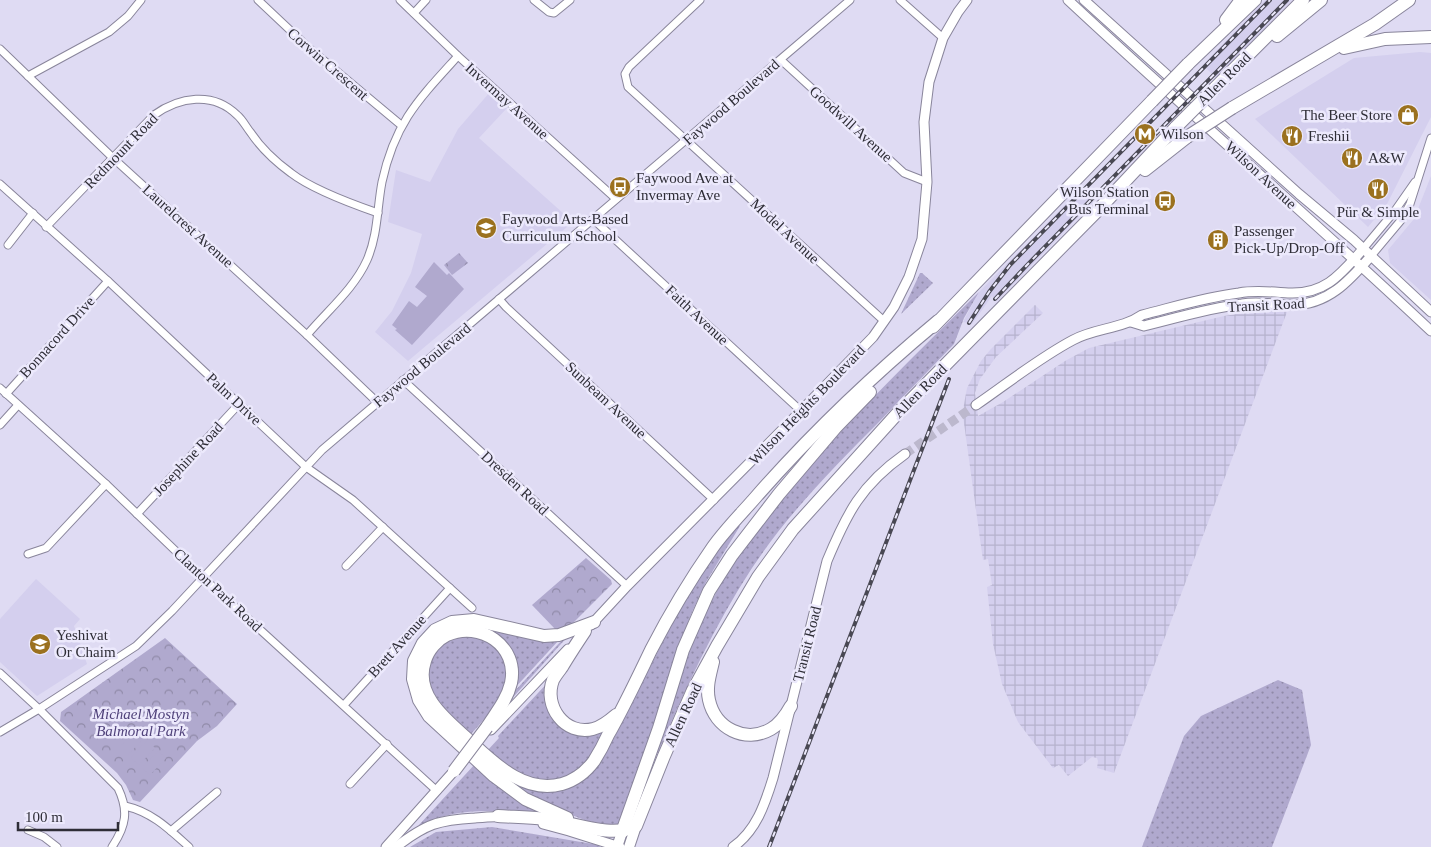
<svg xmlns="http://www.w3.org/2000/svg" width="1431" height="847" viewBox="0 0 1431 847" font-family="Georgia,serif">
<defs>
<pattern id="industrial-grid" width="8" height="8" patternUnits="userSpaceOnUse" patternTransform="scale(1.25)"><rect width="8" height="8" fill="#d4cfee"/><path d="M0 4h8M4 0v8" fill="none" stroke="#b6b2cd"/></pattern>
<pattern id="grass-dots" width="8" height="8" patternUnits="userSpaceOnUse" patternTransform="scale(1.25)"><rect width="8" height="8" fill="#b0a9ce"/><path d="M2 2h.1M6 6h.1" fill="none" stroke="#908aa8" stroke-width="1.8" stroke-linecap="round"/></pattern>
<pattern id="park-crowns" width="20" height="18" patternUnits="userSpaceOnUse" patternTransform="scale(1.25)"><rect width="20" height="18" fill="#b0a9ce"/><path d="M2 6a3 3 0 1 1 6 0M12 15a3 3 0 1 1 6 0" fill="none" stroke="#908aa8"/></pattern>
</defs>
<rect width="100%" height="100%" fill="#dfdbf3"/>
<g fill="#d4cfee">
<polygon points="1265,0 1292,0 1216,78 1203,65"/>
<polygon points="1420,52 1431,53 1431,117 1387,204 1368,227 1255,119 1354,58"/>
<polygon points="490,92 507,108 479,138 573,222 408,361 375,332 392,311 411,273 422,234 388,222 396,170 430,182 458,129"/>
<polygon points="1431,176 1431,300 1390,263 1388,250 1414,219"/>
<polygon points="1080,190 1093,202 997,301 992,296 972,324 963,322 979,292"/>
<polygon points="36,579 80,619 74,626 87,664 37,696 0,662 0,619"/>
</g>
<polygon fill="url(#industrial-grid)" points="1035,305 1043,313 996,357 980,379 975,393 978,416 1003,402 1065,361 1089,348 1224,316 1260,310 1287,312 1114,773 1097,768 1098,761 1097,758 1092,757 1068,776 1059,765 1053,768 1018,722 1002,684 993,644 987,587 992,585 988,559 983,560 980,539 963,416 964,404 967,388 981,361 990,350"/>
<g fill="url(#grass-dots)">
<polygon points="920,273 922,273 933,283 901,314"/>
<path d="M979,292L964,318L954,344C929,370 903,397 878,423C833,468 787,515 752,568C714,626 685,689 658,753H655C673,696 691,639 719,587C741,547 771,511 800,477C856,412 918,352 979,292Z"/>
<polygon points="736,525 740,526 706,582 692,612 678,649 651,736 619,826 587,821 531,799 509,779 561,789 614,738 685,598 698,578"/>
<polygon points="487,626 559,640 513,690 515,675 487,631"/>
<path d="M463,635L489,641L504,658L507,670L505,689L503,688C495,707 484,720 470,735C447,713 403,671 445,642C450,639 457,637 463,635Z"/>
<polygon points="569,635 508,703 512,694 562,640"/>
<polygon points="551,679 546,696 585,736 596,735 607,730 587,763 569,777 547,782 521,776 487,751 499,738 498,736"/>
<polygon points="1278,680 1302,690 1311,745 1272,847 1142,847 1184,736 1201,716"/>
<path d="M475,764L545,815C507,811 454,805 420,826L419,825Z"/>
<polygon points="492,827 599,845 600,847 410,847 436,832"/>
</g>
<g fill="url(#park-crowns)">
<polygon points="459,253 468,263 452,275 444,265"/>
<polygon points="586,558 611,580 612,584 573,623 556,630 532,605"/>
<polygon points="165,638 237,704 217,726 197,741 140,802 133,800 126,785 117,773 60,721 61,712"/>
</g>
<g fill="#b0a9ce">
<polygon points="434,262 447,275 449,273 464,289 412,345 395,330 397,329 392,325 409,301 417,307 427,296 415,287"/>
<polygon points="136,730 144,738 128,755 120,747"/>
<polygon points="147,740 155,748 139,765 131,758"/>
<polygon points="158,751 166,758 150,775 142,768"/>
</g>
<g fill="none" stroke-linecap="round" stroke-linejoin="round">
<polyline stroke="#bcb8cd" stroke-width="9" stroke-dasharray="9 4.5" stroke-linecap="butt" points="905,454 976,405"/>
<g stroke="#89859b" stroke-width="9">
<g id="street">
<polyline points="258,0 310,49 401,125"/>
<polyline points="400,0 458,56 616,199"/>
<polyline points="534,0 549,12 554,13 570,0"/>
<polyline points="700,0 629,67 625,74 628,87 884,321"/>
<polyline points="900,0 943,38"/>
<polyline points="414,13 426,0"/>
<polyline points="0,49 113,158 307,335 377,402"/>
<polyline points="781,60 904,173 927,182"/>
<polyline points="28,76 109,32 128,16 141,0"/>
<polyline points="0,184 108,281 306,467 353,500 472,608"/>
<polyline points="593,219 801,411"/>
<path d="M46,227L154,115C179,97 213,91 237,115C243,120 246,127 251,133C261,148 276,162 291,173C313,190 352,204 378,213"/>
<polyline points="8,245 33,213"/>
<polyline points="1363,249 1394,212 1415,182"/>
<polyline points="1371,256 1402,219 1410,204 1431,138"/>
<polyline points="499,299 506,307 714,500"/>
<path d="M307,335C327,311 354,289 367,260C378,235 377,208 382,182C395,122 419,99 458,56"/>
<polyline points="403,380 627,586"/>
<polyline points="0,388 106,484 210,584 437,791"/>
<polyline points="6,394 108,281"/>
<polyline points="0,425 18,405"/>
<polyline points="137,514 239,404"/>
<polyline points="28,554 46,548 106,484"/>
<polyline points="346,566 383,527"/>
<path d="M0,673L39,709L118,788C129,811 126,826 112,847"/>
<polyline points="344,705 450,588"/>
<polyline points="0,732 39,709 136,646 172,611 322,450 850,0"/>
<polyline points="350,784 387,744"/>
<path d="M125,806C152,812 169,829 189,847"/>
<polyline points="28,830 44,837 57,847"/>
<polyline points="171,831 217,792"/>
</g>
</g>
<g stroke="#89859b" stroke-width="11">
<g id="secondary">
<path d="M1068,0C1188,112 1312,219 1431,331"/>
<polyline points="1084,0 1299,194 1354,240 1431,312"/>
<path d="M1131,322L1144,326C1176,318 1209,308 1242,304C1259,301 1275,305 1292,305C1328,305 1349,281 1371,256"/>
<path d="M976,405C1008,383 1039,358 1073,340C1095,328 1122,329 1142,315C1174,307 1206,297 1239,293C1255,290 1272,292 1288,293C1325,295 1341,274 1363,249"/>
<polyline points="591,625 627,586 801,411 873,337 894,307 909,277 922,239 927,182 924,122 929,82 943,38 958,12 967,0"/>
<polyline points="491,730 568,649"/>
<polyline points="543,824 569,831 620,847"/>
<polyline points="386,847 454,771"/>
<path d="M396,847C426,824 438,820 475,818C485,817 494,816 503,817"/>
<path d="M733,847C756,831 765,804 773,778L827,561C847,513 861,485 905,454"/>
</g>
</g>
<g stroke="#89859b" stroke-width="12">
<g id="primary">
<polyline points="617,847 622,832"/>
<polyline points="629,847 636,826"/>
</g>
</g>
<g stroke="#89859b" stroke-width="14">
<g id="highway">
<polyline points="1226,20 1241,0"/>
<polyline points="1277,36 1321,0"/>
<polyline points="1344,48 1385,39 1431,37"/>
<polyline points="1188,64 1255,0"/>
<polyline points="1215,88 1303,0"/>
<polyline points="1232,108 1375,24 1409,0"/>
<polyline points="1145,170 1187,137"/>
<polyline points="933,327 1152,101"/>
<path d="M585,631C577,643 569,655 562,667C559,671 555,676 553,680C543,706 565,736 593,729C602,727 609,721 616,715"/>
<path d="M713,662C710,675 706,687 709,700C715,728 745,744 771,729C780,724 786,715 791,706"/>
<path d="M487,727C496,713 507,700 511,683C519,646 480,620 447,635C437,640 428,650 425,661C413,696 449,722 471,742C496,765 525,794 562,784C576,780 585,773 594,761C599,753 604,744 608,735C624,707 637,679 651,650C669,615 690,580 713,547C725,530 741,514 755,498C811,434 873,375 938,321"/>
<path d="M498,816C513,817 529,817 545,819C572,822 612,839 636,826L664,756L693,690L717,646L758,577L793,529L896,415L1099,209L1176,127"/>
<polyline points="567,818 525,799 494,776 429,716 419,700 413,679 414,661 423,643 435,630 452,622 474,620 544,636 559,635 594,622"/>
<polyline points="622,832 659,728 683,650 709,591 732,555 779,494 836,427 870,392"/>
</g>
</g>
<use href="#street" stroke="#fff" stroke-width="7"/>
<use href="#secondary" stroke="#fff" stroke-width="9"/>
<use href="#primary" stroke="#fff" stroke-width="10"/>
<use href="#highway" stroke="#fff" stroke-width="12"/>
<g stroke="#494853" stroke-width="4">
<g id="rail">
<polyline points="995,299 1029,263 1287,0"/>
<polyline points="969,323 989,292 1010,265 1270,0"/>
<polyline points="769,847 949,379"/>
</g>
</g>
<use href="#rail" stroke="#ece9fc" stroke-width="2" stroke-dasharray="5.5" stroke-linecap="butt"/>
<g stroke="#89859b" stroke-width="14" stroke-linecap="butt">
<g id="highway-bridge">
<polyline points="1152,101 1188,64"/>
<polyline points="1176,127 1215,88"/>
<polyline points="1187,137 1232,108"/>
<polyline points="454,771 487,727"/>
</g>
</g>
<use href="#highway-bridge" stroke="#fff" stroke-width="12"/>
</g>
<defs>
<g id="shop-disc" transform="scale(1.125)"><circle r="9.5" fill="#9b711f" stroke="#ece9fc"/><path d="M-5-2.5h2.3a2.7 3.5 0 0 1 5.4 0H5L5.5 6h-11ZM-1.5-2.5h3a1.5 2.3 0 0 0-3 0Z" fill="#fff"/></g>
<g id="metro-disc" transform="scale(1.125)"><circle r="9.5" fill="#9b711f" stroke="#ece9fc"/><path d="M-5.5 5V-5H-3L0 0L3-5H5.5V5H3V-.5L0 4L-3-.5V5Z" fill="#fff"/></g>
<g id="restaurant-disc" transform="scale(1.125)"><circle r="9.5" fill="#9b711f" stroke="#ece9fc"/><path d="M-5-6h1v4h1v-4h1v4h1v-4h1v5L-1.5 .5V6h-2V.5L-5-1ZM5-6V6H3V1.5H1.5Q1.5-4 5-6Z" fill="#fff"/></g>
<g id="bus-disc" transform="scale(1.125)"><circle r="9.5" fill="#9b711f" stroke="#ece9fc"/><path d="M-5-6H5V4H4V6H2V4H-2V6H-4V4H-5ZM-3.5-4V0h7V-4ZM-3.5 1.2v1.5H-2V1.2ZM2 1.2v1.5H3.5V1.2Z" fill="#fff"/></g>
<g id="school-disc" transform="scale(1.125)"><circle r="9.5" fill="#9b711f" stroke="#ece9fc"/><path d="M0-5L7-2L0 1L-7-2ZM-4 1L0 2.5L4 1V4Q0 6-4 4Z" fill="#fff"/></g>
<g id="building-disc" transform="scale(1.125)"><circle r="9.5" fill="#9b711f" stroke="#ece9fc"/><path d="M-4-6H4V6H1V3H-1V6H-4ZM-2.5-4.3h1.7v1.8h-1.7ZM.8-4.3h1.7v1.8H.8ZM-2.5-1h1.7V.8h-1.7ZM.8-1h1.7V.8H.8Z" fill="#fff"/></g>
</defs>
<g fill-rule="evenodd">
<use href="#shop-disc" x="1408" y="115"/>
<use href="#metro-disc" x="1145" y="134"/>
<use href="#restaurant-disc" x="1292" y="136"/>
<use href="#restaurant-disc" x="1352" y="158"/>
<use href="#bus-disc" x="620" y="187"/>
<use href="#restaurant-disc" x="1378" y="189"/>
<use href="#bus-disc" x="1165" y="201"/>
<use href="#school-disc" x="486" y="228"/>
<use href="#building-disc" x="1218" y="240"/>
<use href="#school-disc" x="40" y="644"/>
</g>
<g text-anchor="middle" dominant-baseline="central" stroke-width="5" stroke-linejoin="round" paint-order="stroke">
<g font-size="15" fill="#2e2d36" stroke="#ece9fc">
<text transform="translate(328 64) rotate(41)">Corwin Crescent</text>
<text transform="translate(1224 79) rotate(-45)">Allen Road</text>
<text transform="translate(507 101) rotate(42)">Invermay Avenue</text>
<text transform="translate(731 102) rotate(-41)">Faywood Boulevard</text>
<text transform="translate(851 124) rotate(42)">Goodwill Avenue</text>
<text transform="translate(121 151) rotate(-46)">Redmount Road</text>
<text transform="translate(1261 175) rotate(43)">Wilson Avenue</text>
<text transform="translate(188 226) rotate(42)">Laurelcrest Avenue</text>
<text transform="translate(785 231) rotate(43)">Model Avenue</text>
<text transform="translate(1266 305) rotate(-3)">Transit Road</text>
<text transform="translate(697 315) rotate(43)">Faith Avenue</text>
<text transform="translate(57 337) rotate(-48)">Bonnacord Drive</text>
<text transform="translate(422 365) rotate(-40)">Faywood Boulevard</text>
<text transform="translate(920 391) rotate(-45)">Allen Road</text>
<text transform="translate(234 399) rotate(43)">Palm Drive</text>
<text transform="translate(606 400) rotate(43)">Sunbeam Avenue</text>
<text transform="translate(807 405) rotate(-46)">Wilson Heights Boulevard</text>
<text transform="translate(188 459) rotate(-47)">Josephine Road</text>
<text transform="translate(515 483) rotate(43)">Dresden Road</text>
<text transform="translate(218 590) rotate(43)">Clanton Park Road</text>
<text transform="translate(807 644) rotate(-76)">Transit Road</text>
<text transform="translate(397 646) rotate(-48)">Brett Avenue</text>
<text transform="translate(683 715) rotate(-65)">Allen Road</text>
</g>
<g font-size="15" fill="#2e2d36" stroke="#ece9fc" text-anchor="start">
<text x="1392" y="115" text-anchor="end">The Beer Store</text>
<text x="1161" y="134">Wilson</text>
<text x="1308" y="136">Freshii</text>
<text x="1368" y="158">A&amp;W</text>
<text x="636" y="178">Faywood Ave at<tspan x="636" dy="17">Invermay Ave</tspan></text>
<text x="1149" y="192" text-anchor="end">Wilson Station<tspan x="1149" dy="17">Bus Terminal</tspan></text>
<text x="1378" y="212" text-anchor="middle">Pür &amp; Simple</text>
<text x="502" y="219">Faywood Arts-Based<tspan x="502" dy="17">Curriculum School</tspan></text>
<text x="1234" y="231">Passenger<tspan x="1234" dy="17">Pick-Up/Drop-Off</tspan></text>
<text x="56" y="635">Yeshivat<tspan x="56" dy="17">Or Chaim</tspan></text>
</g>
<g font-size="15" font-style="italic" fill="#4f417a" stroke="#ece9fc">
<text x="141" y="714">Michael Mostyn<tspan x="141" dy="17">Balmoral Park</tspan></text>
</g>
</g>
<path d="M18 822v8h100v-8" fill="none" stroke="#2e2d36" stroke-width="2.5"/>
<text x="25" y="822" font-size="15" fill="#2e2d36" stroke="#ece9fc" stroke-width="4" paint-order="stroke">100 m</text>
</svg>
